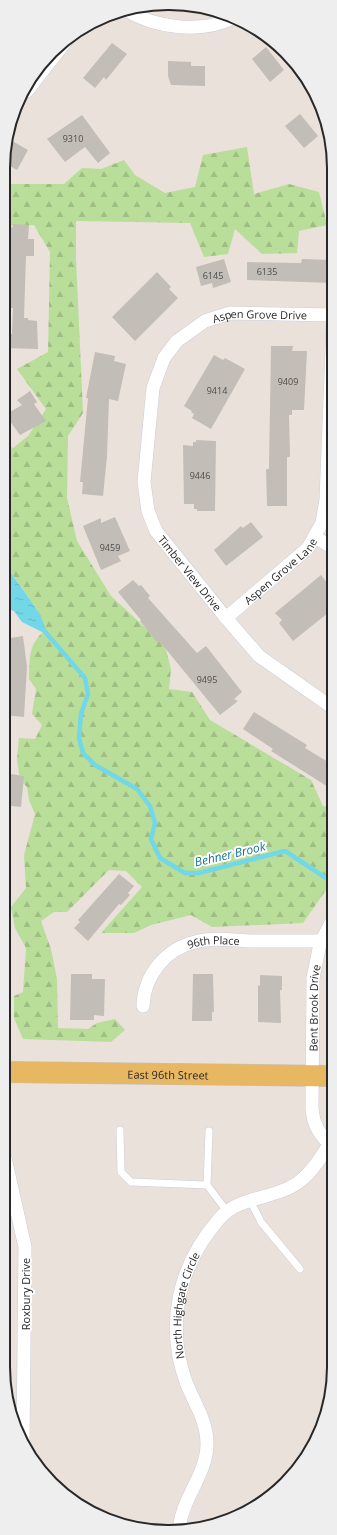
<svg xmlns="http://www.w3.org/2000/svg" width="337" height="1535" viewBox="0 0 337 1535" font-family="'Open Sans',sans-serif">
<defs>
<pattern id="forest-firs" width="22" height="20" patternUnits="userSpaceOnUse"><rect width="22" height="20" fill="#b9de99"/><path d="M5 1l3.5 6h-7zM16 11l3.5 6h-7z" fill="#9fbe84"/></pattern>
<pattern id="water-ripples" width="26" height="14" patternUnits="userSpaceOnUse"><rect width="26" height="14" fill="#72d7e7"/><path d="M2 4q2-2 4 0t4 0M15 11q2-2 4 0t4 0" fill="none" stroke="#63b9c6"/></pattern>
</defs>
<rect width="100%" height="100%" fill="#eae1da"/>
<path fill="url(#forest-firs)" d="M247,147L254,194L289,184L319,192L327,225L299,231L297,253L262,254L235,229L228,254L204,257L190,223L76,221V258L83,413L68,436L67,498L77,541L111,596L165,646L171,669L169,689L192,692L210,720L311,780L323,806L333,807V880L303,923L212,927L191,915L151,925L134,933H101L142,887L126,871L109,870L67,912H54L41,921L51,949L57,979L58,1028L88,1029L97,1023L115,1019L125,1030L111,1042L23,1039L14,1018V996L23,992L26,948L15,928L11,907L26,888L24,855L35,814L29,800L27,787L20,780L17,759L19,738L35,739L42,725L32,714L36,689L29,679C30,657 28,645 45,630C45,614 12,578 4,560V441L13,448L28,436L46,409L17,369L48,352L50,252L34,225L4,226V184H64L82,168L101,169L124,160L135,175L165,193L195,187L203,155Z"/>
<path fill="url(#water-ripples)" d="M4,560C12,579 45,614 45,629L42,632L22,622L14,611L4,608Z"/>
<g fill="none" stroke-linecap="round" stroke-linejoin="round">
<polyline stroke="#72d7e7" stroke-width="4.5" points="41,627 85,678 88,694 81,714 79,738 83,753 95,765 137,789 150,806 155,823 151,839 160,858 185,873 199,873 285,851 332,882"/>
</g>
<g fill="#c2bdb6">
<polygon points="112,43 127,54 106,80 104,77 95,88 83,78"/>
<polygon points="266,47 284,70 270,82 252,59"/>
<polygon points="168,61 191,62 191,66 205,66 205,86 171,85 168,76"/>
<polygon points="300,114 318,136 304,148 285,126"/>
<polygon points="82,115 110,153 98,163 85,147 65,162 47,139"/>
<polygon points="7,138 28,150 17,170 4,163 4,147"/>
<polygon points="13,224 29,225 28,239 34,239 34,256 26,256 24,318 28,318 28,320 37,321 38,349 4,348 5,334 12,334 13,308 7,308 7,294 4,294 4,227 13,227"/>
<polygon points="224,259 231,282 213,288 212,283 201,286 196,267"/>
<polygon points="302,259 332,260 332,283 247,280 247,262 301,263"/>
<polygon points="157,272 171,287 169,289 178,298 135,341 112,317"/>
<polygon points="271,346 293,346 292,351 307,351 304,410 292,410 292,415 289,415 290,457 287,457 287,506 267,506 266,469 269,469"/>
<polygon points="95,352 115,356 114,361 126,364 118,401 109,399 107,456 103,496 82,494 83,482 80,482 88,398 86,398"/>
<polygon points="214,355 223,360 225,358 245,369 211,429 192,418 194,414 191,412 192,411 184,406"/>
<polygon points="30,391 37,402 34,404 46,421 20,435 7,417 11,414 10,412 22,405 17,400"/>
<polygon points="196,440 216,441 215,511 197,511 197,509 194,509 194,504 184,504 183,445 193,446 193,442 196,442"/>
<polygon points="115,517 130,551 118,556 121,561 101,570 83,526 101,518 101,523"/>
<polygon points="251,522 263,537 226,566 214,550 241,526 243,528"/>
<polygon points="321,575 327,583 333,579 333,609 293,641 279,623 282,620 275,613"/>
<polygon points="133,580 139,586 141,585 150,596 148,598 197,653 206,646 242,692 234,699 238,701 220,715 165,648 159,641 157,642 140,621 141,620 118,592"/>
<polygon points="23,636 27,667 24,717 4,715 4,639"/>
<polygon points="254,712 307,745 305,748 333,765 333,790 271,751 273,749 243,729"/>
<polygon points="4,773 24,776 21,807 4,805"/>
<polygon points="119,874 134,886 128,893 130,895 121,905 119,904 88,941 74,928 80,922 78,920"/>
<polygon points="71,974 92,974 92,979 105,979 104,1016 94,1015 94,1020 70,1020"/>
<polygon points="193,974 213,974 214,1012 212,1012 212,1021 192,1021"/>
<polygon points="260,975 282,976 282,990 280,990 281,1023 258,1022 258,985 260,986"/>
</g>
<g fill="none" stroke-linecap="round" stroke-linejoin="round">
<g stroke="#c9ced9" stroke-width="8">
<g id="service">
<polyline points="120,1130 121,1172 131,1182 207,1185 226,1210"/>
<polyline points="207,1185 209,1131"/>
<polyline points="250,1200 261,1222 300,1269"/>
</g>
</g>
<g stroke="#c9ced9" stroke-width="14">
<g id="minor">
<path d="M124,9C155,28 200,34 233,18"/>
<polyline points="27,91 70,36"/>
<polyline points="315,537 333,548"/>
<path id="s1" d="M226,618L308,548L322,523L326,500L333,324"/>
<path id="s2" d="M333,708L259,656L226,618L156,531L148,511L144,482L153,388L164,358L177,341L205,321L230,313L333,315"/>
<path id="s3" d="M143,1006C144,976 165,949 195,942C212,937 233,940 250,941C274,941 297,941 321,941"/>
<path id="s4" d="M333,1146C320,1137 313,1123 312,1108L313,978L320,944L333,919"/>
<polyline points="3,1149 25,1247 23,1442"/>
<path id="s5" d="M179,1529C182,1498 207,1474 207,1444C207,1420 194,1403 186,1382C165,1323 179,1265 219,1219C239,1195 276,1200 300,1181C313,1171 321,1157 330,1143"/>
</g>
</g>
<g stroke="#c3c3c3" stroke-width="22">
<g id="primary">
<path id="s6" d="M3,1072L333,1076"/>
</g>
</g>
<use href="#service" stroke="#fff" stroke-width="7"/>
<use href="#minor" stroke="#fff" stroke-width="13"/>
<use href="#primary" stroke="#e8b761" stroke-width="21"/>
</g>
<g text-anchor="middle" dominant-baseline="central" stroke-width="4" stroke-linejoin="round" paint-order="stroke">
<g font-size="9" fill="#4e4d4c">
<text x="73" y="138">9310</text>
<text x="267" y="271">6135</text>
<text x="213" y="275">6145</text>
<text x="288" y="381">9409</text>
<text x="217" y="390">9414</text>
<text x="200" y="475">9446</text>
<text x="110" y="547">9459</text>
<text x="207" y="679">9495</text>
</g>
<g font-size="11" fill="#282828" stroke="#fff">
<text stroke="none"><textPath href="#s2" startOffset="541">Aspen Grove Drive</textPath></text>
<text stroke="none"><textPath href="#s1" startOffset="72">Aspen Grove Lane</textPath></text>
<text transform="translate(190 573) rotate(51)">Timber View Drive</text>
<text stroke="none"><textPath href="#s3" startOffset="107">96th Place</textPath></text>
<text stroke="none"><textPath href="#s4" startOffset="145">Bent Brook Drive</textPath></text>
<text stroke="none"><textPath href="#s6" startOffset="165">East 96th Street</textPath></text>
<text transform="translate(25 1294) rotate(-90)">Roxbury Drive</text>
<text stroke="none"><textPath href="#s5" startOffset="235">North Highgate Circle</textPath></text>
</g>
<g font-size="12" font-style="italic" fill="#147590" stroke="#fff">
<text transform="translate(230 854) rotate(-13)">Behner Brook</text>
</g>
</g>
<path d="M0 0H337V1535H0ZM168 10H169A158 158 0 0 1 327 168V1367A158 158 0 0 1 169 1525H168A158 158 0 0 1 10 1367V168A158 158 0 0 1 168 10Z" fill="#eee" fill-rule="evenodd"/>
<path fill="none" stroke="#282828" stroke-width="2" d="M168 10H169A158 158 0 0 1 327 168V1367A158 158 0 0 1 169 1525H168A158 158 0 0 1 10 1367V168A158 158 0 0 1 168 10Z"/>
</svg>
